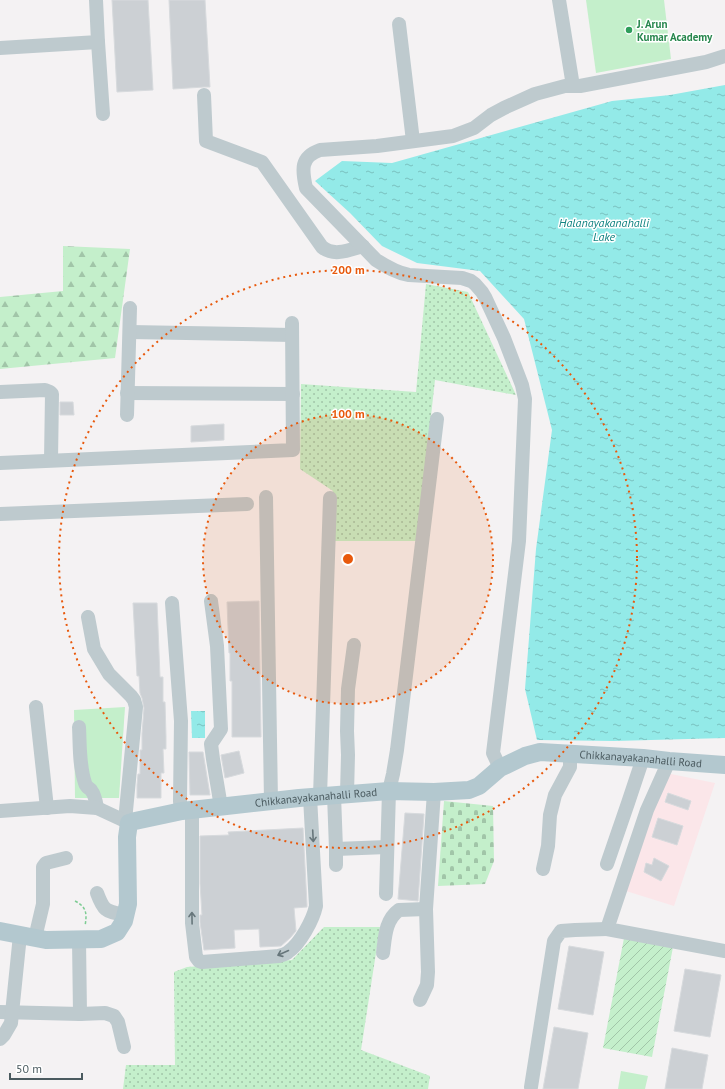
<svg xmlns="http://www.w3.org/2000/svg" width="725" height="1089" viewBox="0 0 725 1089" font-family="'PT Sans',sans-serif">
<defs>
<pattern id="grass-dots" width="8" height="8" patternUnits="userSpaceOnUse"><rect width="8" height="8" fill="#c4efcb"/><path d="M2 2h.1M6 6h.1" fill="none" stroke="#a1c5a8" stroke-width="1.8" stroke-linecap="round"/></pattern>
<pattern id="forest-firs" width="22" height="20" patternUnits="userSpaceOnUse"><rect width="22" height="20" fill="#c4efcb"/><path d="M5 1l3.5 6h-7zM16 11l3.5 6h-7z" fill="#a1c5a8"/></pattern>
<pattern id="cemetery-stones" width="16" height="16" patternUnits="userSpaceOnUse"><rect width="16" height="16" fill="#c4efcb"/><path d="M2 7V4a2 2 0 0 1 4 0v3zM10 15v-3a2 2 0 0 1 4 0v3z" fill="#a1c5a8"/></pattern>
<pattern id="garden-furrows" width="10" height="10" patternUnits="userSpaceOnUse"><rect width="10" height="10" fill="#c4efcb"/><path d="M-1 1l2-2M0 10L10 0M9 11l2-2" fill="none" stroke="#a1c5a8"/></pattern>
<pattern id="water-ripples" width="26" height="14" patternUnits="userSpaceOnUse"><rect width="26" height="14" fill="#93eae8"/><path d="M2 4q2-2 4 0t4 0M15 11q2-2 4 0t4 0" fill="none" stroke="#7ac1bf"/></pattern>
</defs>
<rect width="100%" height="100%" fill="#f4f2f3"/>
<polygon fill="#fbe6e9" points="666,773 715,783 674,906 626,891"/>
<g fill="url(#grass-dots)">
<polygon points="426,284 468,292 516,395 435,380 417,541 332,541 333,491 300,469 301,384 416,392"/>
<polygon points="324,927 380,927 361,1050 430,1076 428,1089 123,1089 126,1065 175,1065 174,972 187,967 292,960"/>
</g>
<polygon fill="url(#forest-firs)" points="63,246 130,249 115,358 0,369 0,297 63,291"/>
<polygon fill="url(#cemetery-stones)" points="444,801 493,806 494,861 485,884 438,886"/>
<polygon fill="url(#garden-furrows)" points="624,938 673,947 652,1057 603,1048"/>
<g fill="#c4efcb">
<polygon points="586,0 664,0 671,59 596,73"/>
<polygon points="125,707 119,798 75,798 74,710"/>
<polygon points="621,1071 648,1076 645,1089 618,1089"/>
</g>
<g fill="url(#water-ripples)">
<polygon points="725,85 725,738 614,741 537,740 525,689 536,549 552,430 524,319 480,271 417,263 382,246 350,213 315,181 342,161 392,163 612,101 670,95"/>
<polygon points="191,711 205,711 205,738 192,738"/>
</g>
<g fill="#ccd0d4" stroke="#d7dadd">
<polygon points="112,0 148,0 153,90 117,92"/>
<polygon points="169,0 205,0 210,87 204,87 173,89"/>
<polygon points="60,402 73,402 74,415 60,415"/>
<polygon points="224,424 224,440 191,442 191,426"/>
<polygon points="259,601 261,737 232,737 232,681 230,681 230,653 229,653 227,602"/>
<polygon points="133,603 157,603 160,677 163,677 163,702 165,702 166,737 166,749 163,749 164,773 161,773 161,798 137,798 137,785 138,774 140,774 140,750 142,750 142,734 144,708 142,698 140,693 139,676 137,676"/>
<polygon points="239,751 244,773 225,778 221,755"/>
<polygon points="189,752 203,752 210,795 190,795"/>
<polygon points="668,793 691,801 688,810 665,802"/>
<polygon points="405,813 424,814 418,901 398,899"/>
<polygon points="658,818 683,826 677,845 652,837"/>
<polygon points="303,828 307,905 307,907 294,908 296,931 290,938 281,946 260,947 259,929 234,930 235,948 204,950 200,922 200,915 202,915 200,883 200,836 229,835 228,832"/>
<polygon points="654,858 669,866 661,881 644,872 646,863 652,865"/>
<polygon points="569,946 604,952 593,1015 558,1009"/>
<polygon points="685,969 721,975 710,1037 674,1031"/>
<polygon points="554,1027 588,1033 578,1089 543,1089"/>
<polygon points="672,1048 708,1055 702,1089 665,1089"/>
</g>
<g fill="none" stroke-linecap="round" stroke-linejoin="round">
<path stroke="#7dcc93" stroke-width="1.5" stroke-dasharray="3 2" stroke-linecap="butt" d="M75,901C87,907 87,914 85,926"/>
<g stroke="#becace" stroke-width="14">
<polyline points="559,0 573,86"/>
<polyline points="399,24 413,141"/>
<polyline points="98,42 103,114"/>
<polyline points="0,48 98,42 96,0"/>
<path d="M204,95L206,141L262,162L322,247C334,257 349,250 363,246"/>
<polyline points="130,332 292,335"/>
<polyline points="0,392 45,390 50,392 52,394 51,460"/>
<polyline points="127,393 293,394"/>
<polyline points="127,415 130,308"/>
<polyline points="0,463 293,450 292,323"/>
<polyline points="266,497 271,801"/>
<polyline points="0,514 247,504"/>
<polyline points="211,601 217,646 221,729 211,744 213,759 221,807"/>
<polyline points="172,603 181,721 180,801 181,812"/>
<polyline points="88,617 94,649 109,674 131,696 134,700 136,707 125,821"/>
<polyline points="36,707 47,808"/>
<path d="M79,727C80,746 79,765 85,783C86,787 88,787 91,790C95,795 96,801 97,808"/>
<polyline points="669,761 647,810 607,929 725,951"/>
<path d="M500,768L493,753L519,541L525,399L522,385L504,338L485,297L482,292L475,284L471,281L462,278L409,275C397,273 387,267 376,260L306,188C302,170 300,157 320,150L377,146L453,136L474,128L491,115L504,108L535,94L565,86H580L706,62L725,56"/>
<polyline points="347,794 348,755 347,731 348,689 354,645"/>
<polyline points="334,795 336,849 387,847"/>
<polyline points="320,796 330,498"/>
<path d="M192,810V923L196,957L199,961L202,962L279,956C282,955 286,954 288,952C300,944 313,920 316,906L310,797"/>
<polyline points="0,811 70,806 97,808 125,821 129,823"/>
<polyline points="336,849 336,865"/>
<polyline points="607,864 628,803 643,758"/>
<polyline points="543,869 548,846 550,815 555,795 570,767 570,754"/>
<path d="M97,893C104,912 106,911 125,915"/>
<polyline points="386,894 389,791 393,774 397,750 437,419"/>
<polyline points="35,938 43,904 43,867 46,863 66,858"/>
<polyline points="79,940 80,1014"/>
<path d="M383,953C385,938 385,920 399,910L426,909"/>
<polyline points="420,1000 427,985 428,972 426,909 434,792"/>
<polyline points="0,1012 80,1014 105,1013 114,1016 118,1022 124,1047"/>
<polyline points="0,1039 4,1035 11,1023 20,935"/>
<polyline points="531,1087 554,941 561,931 575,930 607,929"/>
</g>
<path stroke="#b3c8cf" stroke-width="18" id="s1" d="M0,931L46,940L101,939L117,932L124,921L128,904L127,837L129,823L135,821L182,811L299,798L389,791L434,792L469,790L479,786L500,768L525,756L540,752L643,758L669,761L725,765"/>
</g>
<defs><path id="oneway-shaft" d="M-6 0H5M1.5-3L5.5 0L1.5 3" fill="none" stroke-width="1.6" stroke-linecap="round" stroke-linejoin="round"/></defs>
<g stroke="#67767b">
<use href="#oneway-shaft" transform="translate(313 836) rotate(87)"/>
<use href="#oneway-shaft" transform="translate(192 918) rotate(-91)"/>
<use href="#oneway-shaft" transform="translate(283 953) rotate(156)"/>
</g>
<circle cx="348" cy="559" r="145" fill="#e8590c" fill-opacity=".12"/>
<g fill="none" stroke="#e8590c" stroke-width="2" stroke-dasharray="2 4">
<circle cx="348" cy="559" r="145"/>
<circle cx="348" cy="559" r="289"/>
</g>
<circle fill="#2e9e5b" stroke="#fff" stroke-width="1.5" cx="629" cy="30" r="4"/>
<g text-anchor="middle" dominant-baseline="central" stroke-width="3" stroke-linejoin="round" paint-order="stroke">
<g font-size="11" font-weight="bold" fill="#27864d" stroke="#fff" text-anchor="start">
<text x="637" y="24">J. Arun<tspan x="637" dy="13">Kumar Academy</tspan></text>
</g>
<g font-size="11" fill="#4a5a5f" stroke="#fff">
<text stroke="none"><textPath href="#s1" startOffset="756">Chikkanayakanahalli Road</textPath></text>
<text stroke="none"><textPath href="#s1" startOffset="420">Chikkanayakanahalli Road</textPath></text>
</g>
<g font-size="12" font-style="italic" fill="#128482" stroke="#fff">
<text x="604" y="222">Halanayakanahalli<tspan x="604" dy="14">Lake</tspan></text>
</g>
</g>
<circle cx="348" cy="559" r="6" fill="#e8590c" stroke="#fff" stroke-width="2"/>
<g font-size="12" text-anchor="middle" font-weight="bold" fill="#e8590c" stroke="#fff" stroke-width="3" stroke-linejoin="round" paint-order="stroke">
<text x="348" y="274">200 m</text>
<text x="348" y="418">100 m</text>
</g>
<path d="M10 1073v6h72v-6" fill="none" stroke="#4a5a5f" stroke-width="2"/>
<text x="16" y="1073" font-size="12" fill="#4a5a5f" stroke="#ffffff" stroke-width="3" paint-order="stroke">50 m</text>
</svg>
